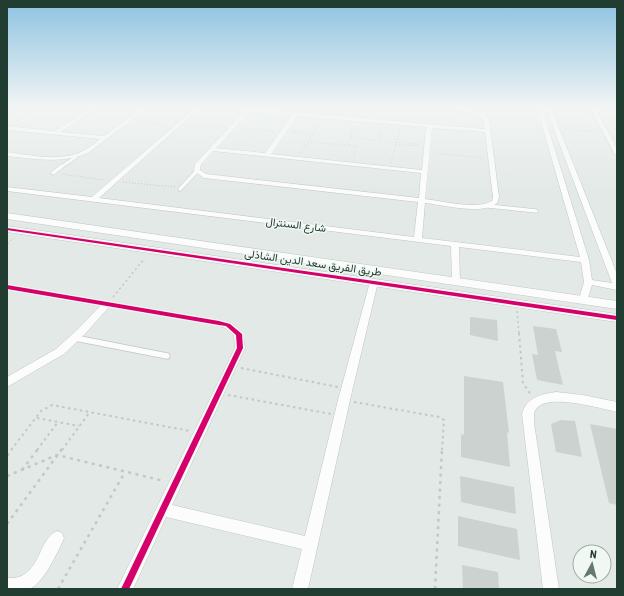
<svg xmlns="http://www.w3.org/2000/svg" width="624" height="596" viewBox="0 0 624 596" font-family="'Roboto Condensed',Vazirmatn,sans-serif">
<rect width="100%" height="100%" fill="#e3e9e6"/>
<g fill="#ccd2cf">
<polygon points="470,317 497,320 498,341 470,335"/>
<polygon points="533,326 556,329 562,352 555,351 563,385 537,380 532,354 538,355"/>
<polygon points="464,376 503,382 509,433 507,432 510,467 461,457 461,434 464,435"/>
<polygon points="561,420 575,421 582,457 556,452 551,424"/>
<polygon points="590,424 617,429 617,505 609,503"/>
<polygon points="460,476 514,487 516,514 461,502"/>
<polygon points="458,516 517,529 520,560 458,546"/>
<polygon points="462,565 498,572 499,589 463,589"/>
</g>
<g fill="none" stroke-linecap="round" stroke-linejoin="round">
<g stroke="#c0c6c3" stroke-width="4">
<g id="service-far2">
<polyline points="483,108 484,116"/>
<polyline points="61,167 76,157"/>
</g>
</g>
<g stroke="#c0c6c3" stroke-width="4.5">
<g id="service-far1">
<polyline points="53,173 62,166"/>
<polyline points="180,189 197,171"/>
<polyline points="488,206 536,211"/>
</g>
</g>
<g stroke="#c0c6c3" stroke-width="7">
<polyline id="service" points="75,338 167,356"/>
</g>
<g stroke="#c0c6c3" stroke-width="1">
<g id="minor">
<path d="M91,108H97L61,132L104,136L142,108H148L88,153C61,164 35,159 7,156V152C31,155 62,163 85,150C90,147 95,143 100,139L7,130V126L55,131Z"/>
<path d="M195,108H200L99,198L414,237L418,202L204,178L194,171L195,164L247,108L485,129L483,119L472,113L442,108C458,108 477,106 489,119L499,197L498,202C485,216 444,205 425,203L422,238L580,257L537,108H542L589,260L592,280L612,283L546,108H551L617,274V290L592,285L587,301H581L579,299L584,282L581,262L459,247L460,281L456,284L452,281L451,246L7,191V187L92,197ZM249,112L292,115L265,153L216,148ZM297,116L426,127L422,170L271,154ZM432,128L485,132L493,197L492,201C477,210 443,201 425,199ZM213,151L421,173L419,198L206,174L200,170L201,164Z"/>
<polygon points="590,108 595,108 617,148 617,155 614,153"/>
<polygon points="374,279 378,282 350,400 308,589 292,589 302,549 166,517 133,589 117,589 235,348 234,335 225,328 219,326 109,307 85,334 64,354 7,387 7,377 56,349 78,329 100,306 7,290 7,284 219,320 231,323 242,332 245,348 172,505 305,536 338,400 370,282"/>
<path d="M556,392L583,395L617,402V412C600,408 553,395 539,406C533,410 534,416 534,423L559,589H543L522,414C526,398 541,394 556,392Z"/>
<path d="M57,531L62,533L64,538C59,550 42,586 29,589C22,590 14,589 7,589V578C41,581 37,539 57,531Z"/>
</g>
</g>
<g stroke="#c0c6c3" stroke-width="1">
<g id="tertiary">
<polygon points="7,213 617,301 617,309 7,219"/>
<polygon points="7,226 617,314 617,322 7,232"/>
</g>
</g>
<g stroke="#c0c9c4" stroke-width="1" stroke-dasharray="1 2" stroke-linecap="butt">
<polyline points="7,112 31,114 16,122"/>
<polyline points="95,116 119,118"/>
<polyline points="138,122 168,125"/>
<polyline points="188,124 222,127"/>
<polyline points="564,125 596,128"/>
<polyline points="240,128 274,131"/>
<polyline points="563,129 598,132"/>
<polyline points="291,131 313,133"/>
<polyline points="292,133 312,135"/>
<polyline points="351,137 379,141 382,127"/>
<polyline points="308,142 357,146 353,159"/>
<polyline points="396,142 420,144"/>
<polyline points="396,144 420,146"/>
<polyline points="349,145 353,126"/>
<polyline points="301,153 320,122"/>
<polyline points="435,153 483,158"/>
<polyline points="391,163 400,129"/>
<polyline points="62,174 104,180"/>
<polyline points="123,182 175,187"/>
<polyline points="10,241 15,237"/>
</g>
<g stroke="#c0c9c4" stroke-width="1.5" stroke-dasharray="2 3" stroke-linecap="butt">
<polyline points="7,244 11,240"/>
<polyline points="113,297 145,258"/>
<polyline points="517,311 519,334"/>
</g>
<g stroke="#c0c9c4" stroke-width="2" stroke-dasharray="2.5 3.5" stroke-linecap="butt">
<polyline points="519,333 523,383 531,395"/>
<polyline points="241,368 338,387"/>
<polyline points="228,395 331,414"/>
<polyline points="354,402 439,417 444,420 442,450"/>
<polyline points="37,418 79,426"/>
<polyline points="11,450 41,411 52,405 190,431"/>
<polyline points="37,450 58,422"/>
<polyline points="62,450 89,413"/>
</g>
<g stroke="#c0c9c4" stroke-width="2.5" stroke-dasharray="3 4.5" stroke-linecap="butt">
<polyline points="7,456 12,449"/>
<polyline points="22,470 38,449"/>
<polyline points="7,476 57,455 164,481"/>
<polyline points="7,524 62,449"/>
<polyline points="58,589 125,472"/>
<polyline points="435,589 442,449"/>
</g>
<use href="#service-far2" stroke="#fbfcfb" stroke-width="3"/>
<use href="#service-far1" stroke="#fbfcfb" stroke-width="3.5"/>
<use href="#service" stroke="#fbfcfb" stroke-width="5.5"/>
<use href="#minor" fill="#fbfcfb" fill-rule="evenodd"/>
<use href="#tertiary" fill="#fbfcfb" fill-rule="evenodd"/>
<g stroke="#f1f8f3" stroke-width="3">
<g id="cycleway">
<polygon points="7,228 617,316 617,320 7,230"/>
<polygon points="7,285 219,321 230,324 242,334 243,348 129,589 121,589 237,348 236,335 226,326 219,325 7,289"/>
</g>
</g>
<use href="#cycleway" fill="#d6006c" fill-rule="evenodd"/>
</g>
<linearGradient id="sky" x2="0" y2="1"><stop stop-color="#8dc2e1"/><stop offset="0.56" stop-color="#f2f5f4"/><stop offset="1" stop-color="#f2f5f4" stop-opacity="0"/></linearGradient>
<rect width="624" height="192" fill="url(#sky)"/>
<g text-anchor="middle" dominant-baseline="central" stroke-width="3" stroke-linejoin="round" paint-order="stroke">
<g font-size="11" fill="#213c30" stroke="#f1f8f3">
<text transform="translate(296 225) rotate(7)">شارع السنترال</text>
<text transform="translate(313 263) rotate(8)">طريق الفريق سعد الدين الشاذلى</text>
</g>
</g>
<rect width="624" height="596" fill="none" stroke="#213c30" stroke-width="16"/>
<g transform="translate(592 564) rotate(7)"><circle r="19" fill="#f1f8f3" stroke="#9eada5"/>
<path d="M0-3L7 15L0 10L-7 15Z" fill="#657970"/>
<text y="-6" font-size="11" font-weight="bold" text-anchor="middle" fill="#213c30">N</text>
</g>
</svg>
